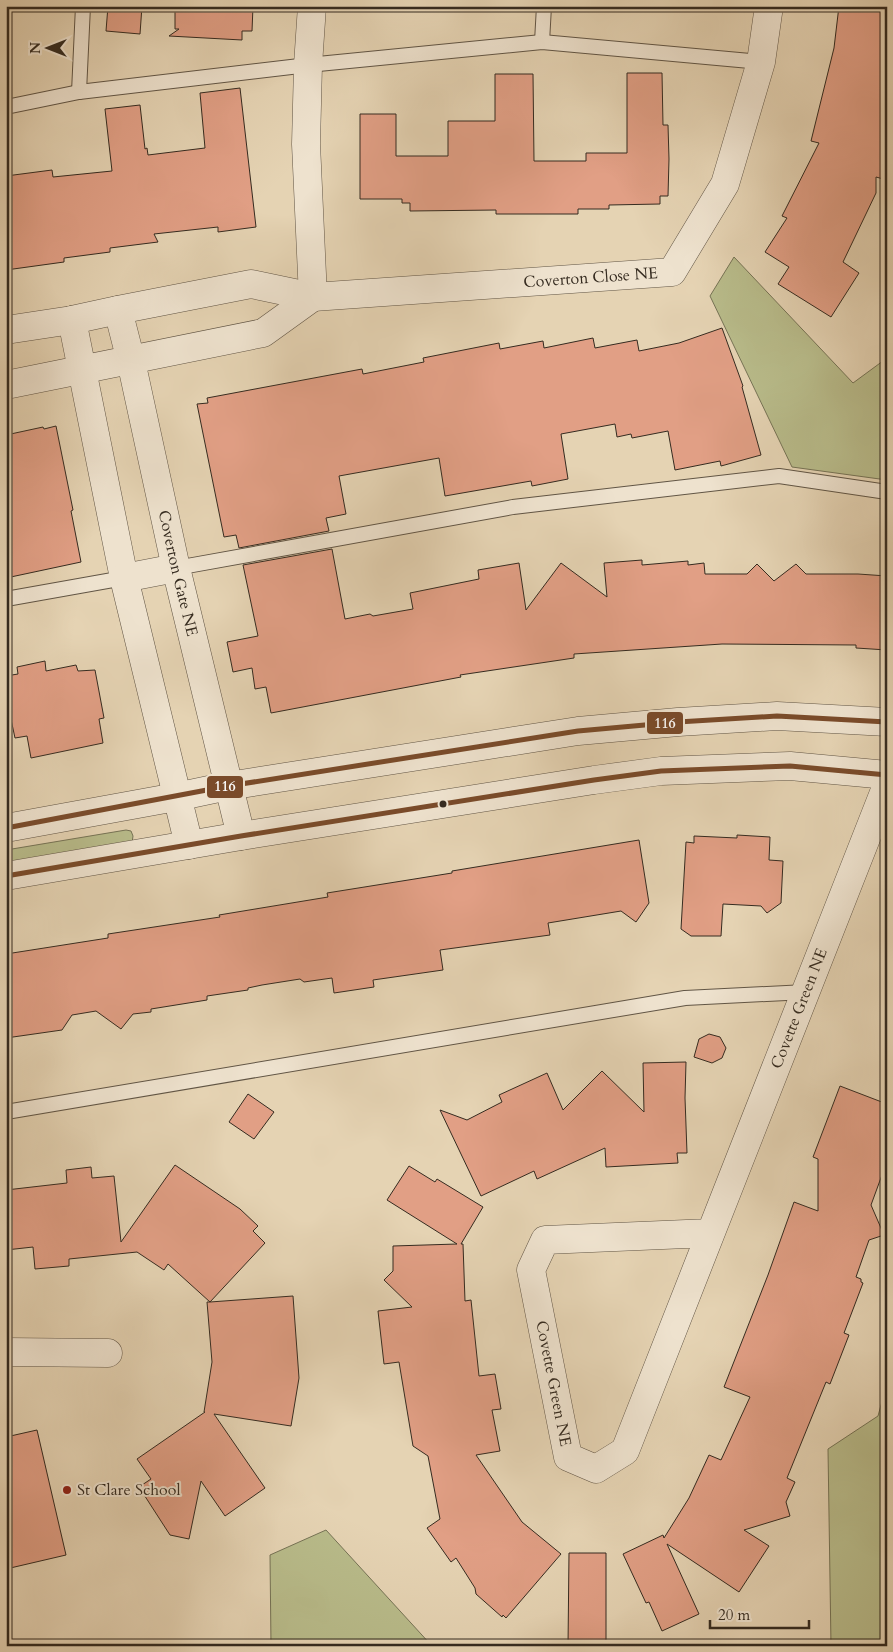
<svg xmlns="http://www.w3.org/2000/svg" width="893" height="1652" viewBox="0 0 893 1652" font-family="Cardo,serif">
<rect width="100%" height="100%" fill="#e5d3b3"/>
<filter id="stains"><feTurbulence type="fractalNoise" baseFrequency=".004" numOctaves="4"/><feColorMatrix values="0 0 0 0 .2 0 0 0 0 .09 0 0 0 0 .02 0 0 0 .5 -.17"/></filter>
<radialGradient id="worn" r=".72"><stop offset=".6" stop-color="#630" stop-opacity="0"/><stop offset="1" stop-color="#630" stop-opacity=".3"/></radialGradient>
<g fill="#b8bb8a" stroke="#767355">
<polygon points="734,257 853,383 887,358 887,480 792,467 710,296"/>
<polygon points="126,830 131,831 133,836 132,843 6,863 6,850"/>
<polygon points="887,1383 887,1646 831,1646 828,1449 878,1416"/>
<polygon points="326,1530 432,1646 271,1646 270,1555"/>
</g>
<g fill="#e19f85" stroke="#352b20">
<polygon points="108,6 142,6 140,34 106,31"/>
<polygon points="175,6 253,6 252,31 242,31 242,40 169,36 179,29 175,29"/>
<polygon points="839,6 887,6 887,180 876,177 876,193 843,262 859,273 831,317 778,284 789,267 765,252 787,218 782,216 819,143 811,141 834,48"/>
<polygon points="627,73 662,73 663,125 668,125 669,159 668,196 660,196 660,204 609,205 609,209 578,209 578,214 496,214 496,210 410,211 410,203 402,203 402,199 360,199 360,114 396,114 396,156 448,156 448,121 495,121 495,74 533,74 534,161 586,161 586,153 627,153"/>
<polygon points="240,88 256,227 218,232 218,227 154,234 158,242 110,248 110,252 64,258 64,262 6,270 6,176 52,170 53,177 112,171 105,109 140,105 145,149 147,148 148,155 205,148 200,93"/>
<polygon points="722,328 743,386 742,387 761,455 721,466 720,461 675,470 668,431 632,438 631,434 617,437 615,424 561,434 568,479 532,486 531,481 445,496 439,458 339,476 346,514 326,518 329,531 239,548 236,535 224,537 197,404 208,403 207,398 362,369 363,374 424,362 423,358 499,343 500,349 543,341 544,348 593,338 595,348 637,340 639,351 679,343"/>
<polygon points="56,426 73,510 71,511 81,562 6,578 6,435 43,427 44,429"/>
<polygon points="332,549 345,619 370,614 373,616 413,609 410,593 479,579 478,570 519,563 526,610 561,563 607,597 604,563 642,560 642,565 688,561 688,565 704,563 705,574 747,574 757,564 774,581 796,564 806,574 858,574 887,576 887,650 856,648 856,645 722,644 574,654 574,658 460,675 461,677 271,713 266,687 255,689 252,668 233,672 227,642 258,636 243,565"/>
<polygon points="45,661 46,671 76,665 78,671 95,670 104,718 99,719 103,743 31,758 27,736 15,738 6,696 6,676 18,674 17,667"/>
<polygon points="737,835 770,837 769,860 783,861 781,903 767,913 761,906 723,904 721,936 691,936 681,929 686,842 694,843 694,836 737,838"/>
<polygon points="639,840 649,903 636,922 621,911 548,923 550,935 440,950 443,970 373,980 374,987 334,993 332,978 304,982 300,979 262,985 248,988 248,990 207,996 207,1000 151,1009 151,1012 133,1014 121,1029 96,1011 72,1015 62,1030 6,1038 6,954 108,938 108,934 220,917 219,915 328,897 327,893 452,873 452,871"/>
<polygon points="709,1034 720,1037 726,1048 722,1058 712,1063 694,1057 699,1039"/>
<polygon points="686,1062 685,1098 687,1153 677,1153 678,1163 606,1167 605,1148 537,1179 534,1171 481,1196 440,1110 467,1120 502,1102 499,1095 547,1073 563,1110 602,1071 644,1112 643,1063"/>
<polygon points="840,1086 887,1104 887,1173 882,1175 871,1205 884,1235 869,1240 856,1277 861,1279 861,1282 863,1283 844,1333 849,1335 830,1384 826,1382 787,1478 795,1482 786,1502 790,1516 744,1530 769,1546 739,1592 667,1544 699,1614 662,1631 649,1602 646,1603 623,1554 663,1535 664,1538 689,1498 709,1455 721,1460 750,1397 724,1387 768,1275 794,1202 818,1211 818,1159 813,1157"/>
<polygon points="248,1094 274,1112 254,1139 229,1122"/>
<polygon points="175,1165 240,1209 258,1226 253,1231 265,1243 210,1302 293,1296 299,1378 291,1426 214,1414 265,1488 225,1516 201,1481 189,1539 170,1535 139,1487 151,1479 137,1459 205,1412 204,1412 212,1362 207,1302 210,1302 168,1264 164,1270 137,1252 69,1259 69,1266 35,1269 33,1247 6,1250 6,1190 67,1183 66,1170 91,1167 92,1178 114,1176 121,1242"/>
<polygon points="409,1166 435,1182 437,1179 483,1207 461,1244 463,1244 465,1301 471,1300 479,1376 495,1374 501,1409 492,1410 500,1451 476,1455 522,1522 561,1554 506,1618 503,1615 502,1617 476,1594 475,1588 456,1558 451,1562 427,1528 440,1519 428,1456 413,1446 399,1362 384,1364 378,1311 412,1307 384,1280 393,1271 393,1246 457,1244 387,1200"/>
<polygon points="37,1430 66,1555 6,1569 6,1437"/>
<polygon points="569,1553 606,1553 606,1646 568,1646"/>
</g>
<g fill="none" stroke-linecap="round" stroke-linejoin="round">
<g stroke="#615545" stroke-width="16">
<g id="service">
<polyline points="542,42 544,6"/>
<polyline points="79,92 83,6"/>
<polyline points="6,107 79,92 308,65 542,42 761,62"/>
<polyline points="176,568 513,507 779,476 887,492"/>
<polyline points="6,599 124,578"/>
<polyline points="6,1112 685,998 806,992"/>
</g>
</g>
<g stroke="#615545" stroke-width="29">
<g id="minor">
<polyline points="312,6 308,65 306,144 313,297"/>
<path id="s1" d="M118,310L131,361L176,568L241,836"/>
<polyline points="72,320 124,578 189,845"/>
<path id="s2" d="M6,330L72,320L118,310L251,284L313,297L672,272L725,184L761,62L769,6"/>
<polyline points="6,385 263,333 313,297"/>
<polyline points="124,578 176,568"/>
<path id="s3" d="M710,1233L545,1240L531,1270L568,1457L596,1469L625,1451L887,785"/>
<polyline points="6,1352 108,1353"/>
</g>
</g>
<g stroke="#615545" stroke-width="29">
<g id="tertiary">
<polyline points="6,828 176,797 228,786 578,731 678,722 777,716 887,722"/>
<polyline points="6,876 241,836 594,780 661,771 790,766 887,775"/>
</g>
</g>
<use href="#service" stroke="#eee2ce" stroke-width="14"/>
<use href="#minor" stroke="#eee2ce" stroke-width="28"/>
<use href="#tertiary" stroke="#eee2ce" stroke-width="28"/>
<g stroke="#eee2ce" stroke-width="9">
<g id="bus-1">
<polyline points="6,828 228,786 578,731 678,722 777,716 887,722"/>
<polyline points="6,876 241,836 594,780 661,771 790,766 887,775"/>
</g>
</g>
<use href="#bus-1" stroke="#7a4b2a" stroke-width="5"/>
</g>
<circle fill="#352b20" stroke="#eee2ce" stroke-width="2" cx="443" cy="804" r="4.5"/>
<circle fill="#8f2418" stroke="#eee2ce" stroke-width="2" cx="67" cy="1490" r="5"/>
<g text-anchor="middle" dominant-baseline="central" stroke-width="4" stroke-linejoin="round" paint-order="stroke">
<g font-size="16" fill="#352b20" stroke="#eee2ce">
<text stroke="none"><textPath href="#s2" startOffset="591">Coverton Close NE</textPath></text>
<text stroke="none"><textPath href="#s1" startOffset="270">Coverton Gate NE</textPath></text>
<text stroke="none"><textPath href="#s3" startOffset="929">Covette Green NE</textPath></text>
<text stroke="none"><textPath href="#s3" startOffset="314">Covette Green NE</textPath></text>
</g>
<g font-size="16" fill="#352b20" stroke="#eee2ce" text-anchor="start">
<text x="77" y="1490">St Clare School</text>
</g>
</g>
<g stroke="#eee2ce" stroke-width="2">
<rect x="646" y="711" width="38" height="24" rx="5" fill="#7a4b2a"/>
<rect x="206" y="775" width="38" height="24" rx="5" fill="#7a4b2a"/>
</g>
<g font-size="14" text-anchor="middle" font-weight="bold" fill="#fff">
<text x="665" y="728">116</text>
<text x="225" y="791">116</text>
</g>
<rect width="893" height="1652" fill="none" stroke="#e5d3b3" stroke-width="25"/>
<rect x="8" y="8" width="878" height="1637" fill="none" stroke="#352b20" stroke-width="2.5"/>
<rect x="12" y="12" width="868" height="1627" fill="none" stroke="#352b20"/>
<g transform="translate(48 48) rotate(270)" stroke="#eee2ce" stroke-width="4" paint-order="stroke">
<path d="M0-4L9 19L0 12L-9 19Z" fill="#352b20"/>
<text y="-8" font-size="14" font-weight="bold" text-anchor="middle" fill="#352b20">N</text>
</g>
<path d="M710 1620v8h99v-8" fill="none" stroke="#352b20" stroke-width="2.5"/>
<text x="718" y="1620" font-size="15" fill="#352b20" stroke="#eee2ce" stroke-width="4" paint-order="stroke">20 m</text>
<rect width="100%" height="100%" filter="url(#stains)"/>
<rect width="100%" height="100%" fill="url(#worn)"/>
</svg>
